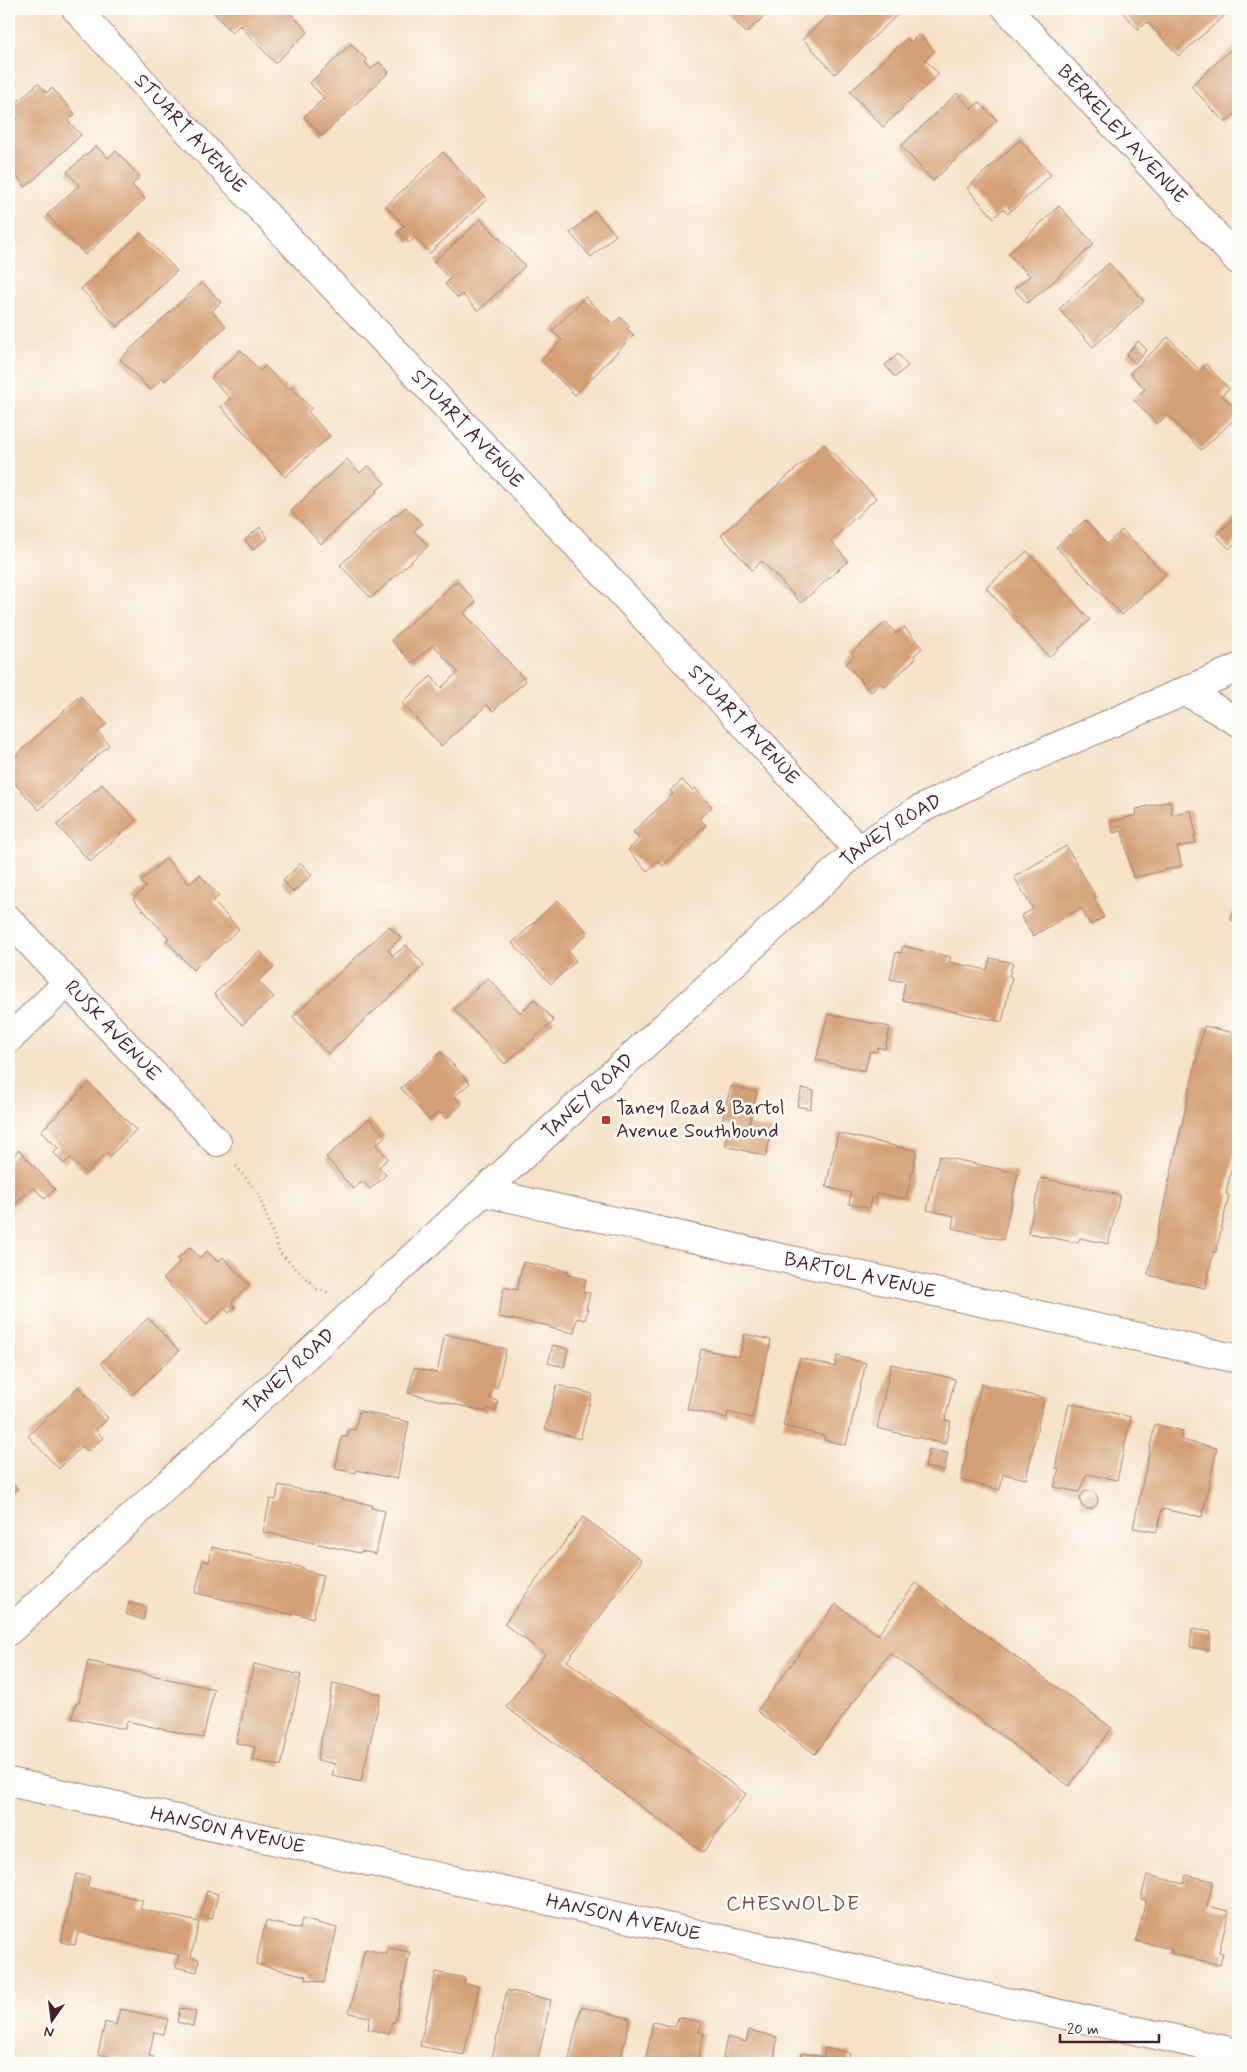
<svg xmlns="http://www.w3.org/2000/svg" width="1247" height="2072" viewBox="0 0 1247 2072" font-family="Mynerve,sans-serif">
<rect width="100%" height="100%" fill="#fdfcf7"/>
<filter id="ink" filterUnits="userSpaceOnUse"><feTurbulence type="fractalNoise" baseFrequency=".02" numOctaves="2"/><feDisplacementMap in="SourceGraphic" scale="10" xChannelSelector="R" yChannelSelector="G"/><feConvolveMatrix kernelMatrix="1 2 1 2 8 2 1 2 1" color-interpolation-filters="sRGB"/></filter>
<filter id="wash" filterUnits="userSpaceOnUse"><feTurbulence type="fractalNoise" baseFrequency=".0096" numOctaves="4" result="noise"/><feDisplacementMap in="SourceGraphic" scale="20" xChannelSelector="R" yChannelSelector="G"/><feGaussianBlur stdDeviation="1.12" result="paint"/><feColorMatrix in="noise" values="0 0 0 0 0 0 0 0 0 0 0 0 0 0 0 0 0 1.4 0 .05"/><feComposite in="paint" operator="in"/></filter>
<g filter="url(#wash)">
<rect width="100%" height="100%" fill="#f5e2c8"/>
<g id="blocks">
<g fill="#d5a075">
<polygon points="214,9 287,9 308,32 275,63 240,25 232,33 212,11"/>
<polygon points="727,9 772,9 746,33 725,10"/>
<polygon points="835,9 892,9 897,15 835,74 803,39"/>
<polygon points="1119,9 1232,9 1179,56 1147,22 1139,30"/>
<polygon points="919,34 935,51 925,60 939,74 883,127 850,92 907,38 911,42"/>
<polygon points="1238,43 1238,111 1225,123 1191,86"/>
<polygon points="351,44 367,60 365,62 371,69 379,62 389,72 322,136 304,117 324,98 310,83"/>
<polygon points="38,83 47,93 52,88 75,114 68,121 81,135 26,187 9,168 9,128 18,119 9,110"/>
<polygon points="957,93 972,109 979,102 997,120 933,181 901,146"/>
<polygon points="1020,140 1051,175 1008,214 1003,209 994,218 967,188"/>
<polygon points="96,146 108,158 116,151 140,177 132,185 145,199 85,255 47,215 79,185 67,172"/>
<polygon points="443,152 487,199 430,253 415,237 409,243 398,231 404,226 386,206"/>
<polygon points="1059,206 1094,244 1043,291 1027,303 1014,289 1030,276 1008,254"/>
<polygon points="595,211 616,235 591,257 570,233"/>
<polygon points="481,219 525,266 478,311 462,294 458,298 445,284 450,279 434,262"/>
<polygon points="141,233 177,271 117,327 81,289"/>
<polygon points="1109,263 1144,301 1093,347 1059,309"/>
<polygon points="202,282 221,302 212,311 226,326 165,381 163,378 150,390 120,359"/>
<polygon points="585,297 613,324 620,317 630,326 627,329 634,335 575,395 541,361 562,340 552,331"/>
<polygon points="1168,337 1200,371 1206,364 1229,389 1222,395 1238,412 1238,416 1201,450 1168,415 1157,424 1133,399 1145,389 1130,373"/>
<polygon points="1138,341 1147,350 1135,363 1126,355"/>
<polygon points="241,350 260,371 265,366 288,390 291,387 311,408 308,412 330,436 285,477 221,407 230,398 211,378"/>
<polygon points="898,354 908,366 895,377 885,365"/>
<polygon points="824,444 876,498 831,541 848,561 801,603 762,561 752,570 721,535"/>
<polygon points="347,459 360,473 368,465 385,483 376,491 377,492 321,544 291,511"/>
<polygon points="406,507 422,524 414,531 428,546 371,598 340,565 396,514 398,514"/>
<polygon points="1238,514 1238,540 1229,549 1216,535"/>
<polygon points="1085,520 1107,544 1122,530 1165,574 1122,615 1056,547"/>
<polygon points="260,527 268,538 253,550 245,540"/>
<polygon points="1027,551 1090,620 1049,657 986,588"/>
<polygon points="457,581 476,602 464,613 526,681 493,711 487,705 441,746 402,703 431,676 441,688 458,672 433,645 412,663 391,640"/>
<polygon points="886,622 896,634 904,627 922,648 914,656 916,658 885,687 881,683 871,692 846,664 854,656 851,653"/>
<polygon points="80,696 106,724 98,732 109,745 39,810 9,777 9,762"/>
<polygon points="682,780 692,790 695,788 712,807 699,819 706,825 663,866 658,861 647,871 628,850 639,839 633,832 673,794 670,791"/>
<polygon points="102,784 136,820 90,862 57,825"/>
<polygon points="1170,801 1172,815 1191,810 1196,835 1194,835 1196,843 1177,847 1182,866 1133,878 1122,831 1113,833 1110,822 1137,815 1136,809"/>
<polygon points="1066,846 1096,897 1094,898 1104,917 1091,925 1081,908 1033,936 1021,916 1033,909 1014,877"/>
<polygon points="166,858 189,884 200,875 219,896 213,901 239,929 193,970 166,940 169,938 133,899 146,887 141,881"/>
<polygon points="301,863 312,875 293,892 283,881"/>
<polygon points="558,900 588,933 568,951 576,961 551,984 512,943"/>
<polygon points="1238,905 1238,924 1230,919"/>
<polygon points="389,926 401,938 388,950 393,956 406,945 424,965 328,1054 293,1017"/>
<polygon points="903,946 951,957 949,962 987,970 990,958 1013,963 1009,976 1012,977 1002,1022 902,1000 905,982 890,979 896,952 901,953"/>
<polygon points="260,951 274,967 258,981 274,997 242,1025 214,994"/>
<polygon points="488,978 520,1013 534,999 554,1021 505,1064 454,1009"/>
<polygon points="828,1014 890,1027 885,1049 878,1047 876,1052 870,1051 865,1071 816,1060"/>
<polygon points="1204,1026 1238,1034 1238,1137 1226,1194 1229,1195 1216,1252 1214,1251 1205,1288 1148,1275"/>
<polygon points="441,1052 470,1083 455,1096 462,1104 446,1119 439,1112 429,1120 401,1088"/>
<polygon points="89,1083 136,1130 110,1156 107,1153 86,1173 70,1158 64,1164 54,1153 58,1148 41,1131"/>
<polygon points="731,1086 757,1092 749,1125 772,1129 766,1156 725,1146 730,1126 721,1124"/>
<polygon points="802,1088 814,1091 810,1109 797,1106"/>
<polygon points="369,1119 385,1136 376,1145 388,1158 379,1167 386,1175 370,1189 363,1181 353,1189 326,1157"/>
<polygon points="838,1133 917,1151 906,1199 877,1193 876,1199 871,1197 869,1208 849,1204 851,1193 826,1187"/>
<polygon points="19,1150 55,1189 45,1199 33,1187 13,1206 9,1202 9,1160"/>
<polygon points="939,1156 1018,1173 1003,1240 952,1228 954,1216 927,1210"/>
<polygon points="1041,1178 1120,1195 1108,1244 1080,1238 1078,1243 1028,1233"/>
<polygon points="190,1247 200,1258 207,1251 218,1262 223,1257 249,1285 232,1302 235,1307 229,1313 224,1308 207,1325 163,1278 180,1262 177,1259"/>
<polygon points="523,1262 568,1271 567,1275 586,1279 583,1292 590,1293 586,1309 588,1309 585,1320 577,1318 574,1333 550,1328 550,1326 498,1317 504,1287 517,1290"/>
<polygon points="148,1318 179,1351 132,1395 101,1363"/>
<polygon points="445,1334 506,1349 497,1388 493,1387 490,1399 498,1401 496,1411 488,1409 487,1412 408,1393 414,1368 437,1373"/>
<polygon points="745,1334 771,1340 752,1418 728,1412 727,1418 687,1409 701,1349 739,1357"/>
<polygon points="553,1345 568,1349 564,1367 548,1363"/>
<polygon points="837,1356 866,1363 846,1445 824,1440 825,1436 783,1426 800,1358 835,1367"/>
<polygon points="891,1364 955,1379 945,1420 951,1421 945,1444 877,1428"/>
<polygon points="981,1384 1044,1398 1026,1479 1003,1474 1000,1490 961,1480"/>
<polygon points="557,1385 592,1394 580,1439 545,1429"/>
<polygon points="78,1387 108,1418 96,1430 103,1438 88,1451 82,1446 59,1469 28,1436"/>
<polygon points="1069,1403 1131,1417 1117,1480 1087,1474 1079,1492 1054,1487 1059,1469 1056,1468 1057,1459"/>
<polygon points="359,1411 409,1422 397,1479 356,1470 356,1473 335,1469 342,1436 347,1437 349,1429 355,1430"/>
<polygon points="1155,1424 1183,1431 1181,1440 1217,1448 1202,1517 1162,1509 1157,1532 1133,1528"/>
<polygon points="929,1449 948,1453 944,1471 925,1467"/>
<polygon points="9,1479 18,1489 9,1497"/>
<polygon points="279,1485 372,1505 371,1508 385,1511 376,1554 361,1551 360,1553 263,1532 270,1499 276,1500"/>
<circle cx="1089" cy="1500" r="9"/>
<polygon points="583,1517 642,1560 567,1661 746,1794 703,1852 506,1707 545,1654 504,1624"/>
<polygon points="212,1547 304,1568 303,1570 323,1575 313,1618 294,1613 294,1615 195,1593 203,1560 209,1562"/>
<polygon points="916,1583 1112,1728 1069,1786 890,1653 815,1754 757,1711 836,1604 878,1635"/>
<polygon points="129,1602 146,1607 143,1620 126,1614"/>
<polygon points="1192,1629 1211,1632 1209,1650 1190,1647"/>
<polygon points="88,1661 214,1689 203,1738 127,1721 125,1729 72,1718 76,1703 79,1703"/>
<polygon points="254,1664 301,1675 281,1766 252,1760 255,1747 236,1743"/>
<polygon points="333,1683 381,1694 361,1782 332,1776 335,1764 317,1760"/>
<polygon points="76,1874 90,1877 87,1887 143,1900 140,1909 199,1922 191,1957 199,1959 197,1972 176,1967 179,1955 78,1932 75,1945 61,1942"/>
<polygon points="1147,1875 1184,1884 1186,1875 1213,1881 1207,1906 1229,1911 1219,1952 1223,1953 1220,1965 1170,1953 1172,1949 1136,1941 1146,1900 1141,1899"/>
<polygon points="207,1891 218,1894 212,1919 201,1916"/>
<polygon points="302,1919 337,1928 324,1983 306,1979 307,1976 256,1964 266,1921 300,1929"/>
<polygon points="388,1948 410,1952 395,2022 392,2022 389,2034 368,2029 370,2017 349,2013 365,1949 387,1954"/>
<polygon points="436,1972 465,1978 464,1983 479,1986 464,2055 420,2046"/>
<polygon points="507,1990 551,2000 537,2063 511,2063 492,2059"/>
<polygon points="581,2007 630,2018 620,2063 568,2063"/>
<polygon points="180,2008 196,2012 193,2026 177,2022"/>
<polygon points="120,2009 168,2019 164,2034 154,2032 149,2056 154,2057 152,2063 138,2063 98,2054 105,2022 116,2025"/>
<polygon points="678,2017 701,2022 699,2032 704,2033 697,2063 645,2063 653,2022 675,2027"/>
<polygon points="749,2030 777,2037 774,2063 722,2063 727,2037 746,2042"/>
<polygon points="825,2048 850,2053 848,2063 800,2063 802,2053 824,2057"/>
</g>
</g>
</g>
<g filter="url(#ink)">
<use href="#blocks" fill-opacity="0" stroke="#a0807a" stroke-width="1"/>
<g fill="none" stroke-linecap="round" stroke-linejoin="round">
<g stroke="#a0807a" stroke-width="30">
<g id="street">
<path id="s1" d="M76,9C333,292 602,565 858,850"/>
<path id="s2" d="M1007,9L1238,260"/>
<polyline points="1185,691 1238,722"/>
<path id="s3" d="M9,920L217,1142"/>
<polyline points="9,1039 67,983"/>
<path id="s4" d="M483,1192L1238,1359"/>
<path id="s5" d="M9,1631L483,1192L858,850L917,811L980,780L1238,668"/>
<path id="s6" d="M9,1782L1238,2053"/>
</g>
</g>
<polyline stroke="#a0807a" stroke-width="3" stroke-dasharray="1 4" stroke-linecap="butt" points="236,1166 258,1193 280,1253 317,1289 330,1293"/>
<use href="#street" stroke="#fff" stroke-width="28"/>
</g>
</g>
<rect fill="#c8321e" stroke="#fdfcf7" stroke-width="2" x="601" y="1115" width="10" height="10" rx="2.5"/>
<g text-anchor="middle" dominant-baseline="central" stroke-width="5" stroke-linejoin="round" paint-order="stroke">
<g font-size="20" fill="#4a1f2b" stroke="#fdfcf7">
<text stroke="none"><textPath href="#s1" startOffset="169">STUART AVENUE</textPath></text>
<text stroke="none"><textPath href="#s2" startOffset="170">BERKELEY AVENUE</textPath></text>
<text stroke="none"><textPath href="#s1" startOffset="574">STUART AVENUE</textPath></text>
<text stroke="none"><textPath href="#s1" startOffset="979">STUART AVENUE</textPath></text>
<text stroke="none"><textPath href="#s5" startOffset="1192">TANEY ROAD</textPath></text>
<text stroke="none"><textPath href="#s3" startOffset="152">RUSK AVENUE</textPath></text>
<text stroke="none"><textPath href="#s5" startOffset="788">TANEY ROAD</textPath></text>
<text stroke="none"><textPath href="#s4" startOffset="386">BARTOL AVENUE</textPath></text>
<text stroke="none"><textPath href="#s5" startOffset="382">TANEY ROAD</textPath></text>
<text stroke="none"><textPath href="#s6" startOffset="224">HANSON AVENUE</textPath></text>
<text stroke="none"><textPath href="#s6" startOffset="629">HANSON AVENUE</textPath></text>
</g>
<g font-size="20" fill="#4a1f2b" stroke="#fdfcf7" text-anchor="start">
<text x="616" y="1108">Taney Road &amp; Bartol<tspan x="616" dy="23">Avenue Southbound</tspan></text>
</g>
<g font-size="21" letter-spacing="1" fill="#7b4c45" stroke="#fdfcf7">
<text x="793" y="1904">CHESWOLDE</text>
</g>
</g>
<rect width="1247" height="2072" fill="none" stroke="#fdfcf7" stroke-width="30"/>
<g transform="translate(52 2020) rotate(194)" stroke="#fdfcf7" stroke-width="4" paint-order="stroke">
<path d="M0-4L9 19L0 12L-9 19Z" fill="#4a1f2b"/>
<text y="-8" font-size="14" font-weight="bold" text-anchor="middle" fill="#4a1f2b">N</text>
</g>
<path d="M1060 2034v8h99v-8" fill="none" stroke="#4a1f2b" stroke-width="2.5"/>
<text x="1067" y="2034" font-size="15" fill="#4a1f2b" stroke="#fdfcf7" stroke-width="4" paint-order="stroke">20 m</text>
</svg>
